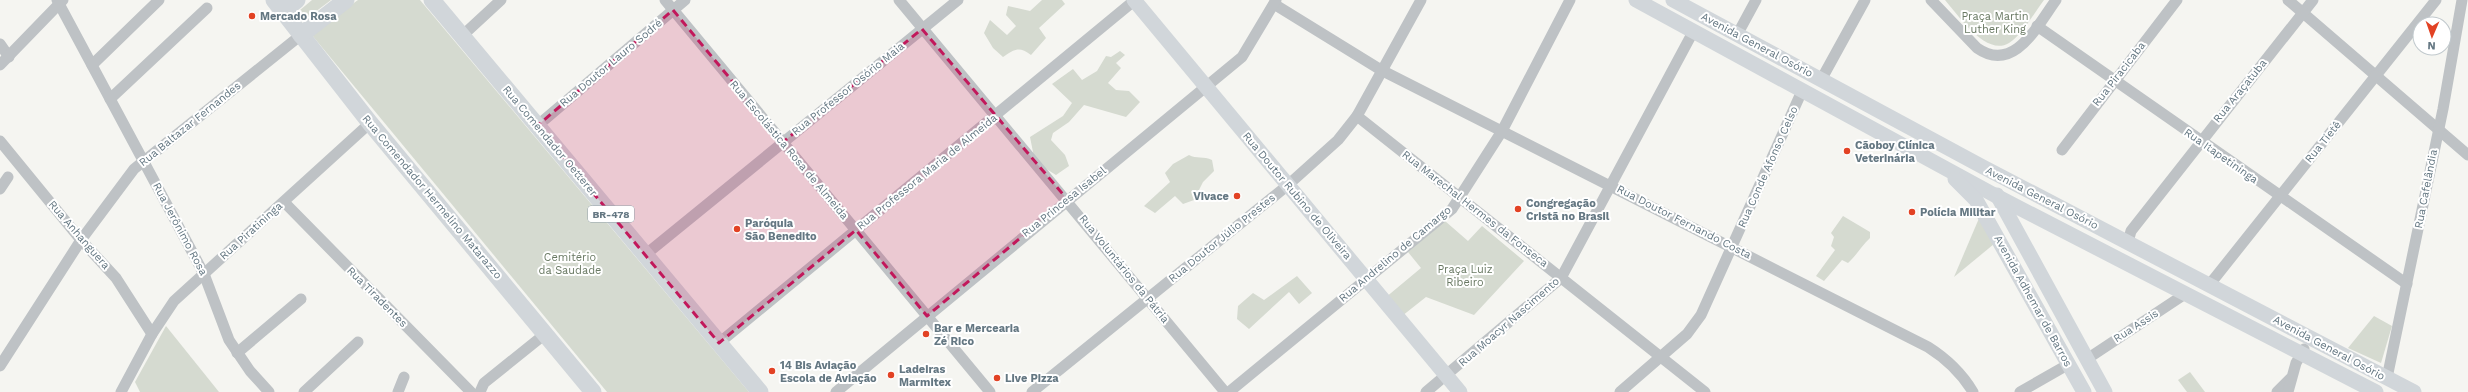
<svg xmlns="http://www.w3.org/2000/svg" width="2468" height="392" viewBox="0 0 2468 392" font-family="'Work Sans',sans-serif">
<rect width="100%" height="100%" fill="#f5f5f1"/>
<g fill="#d5dad0">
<polygon points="312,0 331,0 302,22 297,23 293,16"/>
<polygon points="358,0 420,0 749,392 607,392 311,34"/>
<path d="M1042,0H1062L1065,4L1039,28L1046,38L1031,55C1019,46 1015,49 1003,57L993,48L984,33L990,20L1007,35L1016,26L1006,15L1008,6L1030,11Z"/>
<path d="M1945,0H2044C2034,13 2023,34 2009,43C1986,57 1958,15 1945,0Z"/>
<polygon points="1120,51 1125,55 1116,63 1121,68 1108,83 1116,90 1129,91 1140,102 1126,117 1084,105 1069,122 1053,133 1051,140 1065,155 1069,166 1056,175 1035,162 1030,137 1063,116 1072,103 1052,84 1073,69 1082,80 1097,71 1106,56 1111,57"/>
<path d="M1189,155C1196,159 1204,156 1212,160L1214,171L1203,182L1194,200L1183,204L1175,196L1155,213L1144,206L1170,182L1165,173L1173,164Z"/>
<path d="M1843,216L1870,232V238C1861,246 1857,255 1848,263L1842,260L1824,281L1816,276L1835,250L1831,246L1834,237L1831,233Z"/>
<polygon points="1980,216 1994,244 1954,277"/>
<polygon points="1445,221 1468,241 1482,226 1524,261 1474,315 1426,297 1402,316 1385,298 1421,268 1408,252"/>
<polygon points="1297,276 1312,293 1299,304 1289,292 1249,329 1237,319 1238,306 1253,293 1264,300"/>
<polygon points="2374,316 2392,326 2381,363 2348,348"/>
<polygon points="166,326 219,392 140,392 135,382"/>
<polygon points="2190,372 2205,392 2187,392 2178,380"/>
</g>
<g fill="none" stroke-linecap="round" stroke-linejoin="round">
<g stroke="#bec2c5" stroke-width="11">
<polyline points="57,0 204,274 229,340 250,371 269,392"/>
<polyline points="665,0 990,392"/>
<polyline points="899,0 1225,392"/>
<path d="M1931,0L1977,48C2014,74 2037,26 2056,0"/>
<polyline points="2288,0 2468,155"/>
<path d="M1274,4L1381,70L1928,347C1947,359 1961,372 1973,392"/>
<polyline points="2037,26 2407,284"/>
<polyline points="1737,35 1756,0"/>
<polyline points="462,36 501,0"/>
<polyline points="0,44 9,57"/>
<polyline points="0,65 63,0"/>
<polyline points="92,65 159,0"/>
<polyline points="1821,80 1865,0"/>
<polyline points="110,99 207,8"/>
<polyline points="1357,116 1705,392"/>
<polyline points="537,126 685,0"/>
<polyline points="0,141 81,240 116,278 152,334"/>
<polyline points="2062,150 2177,0"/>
<polyline points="0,189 8,177"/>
<polyline points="284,202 471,392"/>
<polyline points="2128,242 2131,231 2313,0"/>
<polyline points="645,255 958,0"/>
<polyline points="2210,284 2436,0"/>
<polyline points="719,343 1135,0"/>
<polyline points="237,353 301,299"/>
<polyline points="2087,359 2185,294"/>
<polyline points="0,366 81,240 134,169 301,35"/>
<polyline points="2387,378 2443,109 2462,0"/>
<polyline points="121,392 152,334 174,301 370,123"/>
<polyline points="304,392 358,342"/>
<polyline points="398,392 404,377"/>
<polyline points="480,392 484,383 545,334"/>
<polyline points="836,392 1242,57 1276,0"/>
<polyline points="1032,392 1288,185 1338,140 1357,116 1421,0"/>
<polyline points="1229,392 1452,209 1502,131 1570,0"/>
<polyline points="1426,392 1561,278 1693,32"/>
<polyline points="1620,392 1687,334 1701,315 1802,91"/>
<polyline points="2020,392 2069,364"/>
<polyline points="2277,392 2290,379"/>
<polyline points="2288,392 2296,363 2304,349"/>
</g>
<g stroke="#d1d6da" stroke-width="15">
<polyline points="1134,0 1460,392"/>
<polyline points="1636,0 1998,197 2376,392"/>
<polyline points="1673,0 1983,167 2414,392"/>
<polyline points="1955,179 1976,200 2084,392"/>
<polyline points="1997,195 2105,392"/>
</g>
<g stroke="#d1d6da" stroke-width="17">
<polyline points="274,0 370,123 593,392"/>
<polyline points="432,0 760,392"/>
<polyline points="283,11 297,0"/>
<polyline points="301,35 346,0"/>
</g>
</g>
<path fill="#c2185b" fill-opacity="0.2" stroke="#c2185b" stroke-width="3" stroke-dasharray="8 5" stroke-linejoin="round" d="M673,10L783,142L922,29L1067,199L927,316L856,230L719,343L537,126Z"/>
<g fill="#e24224" stroke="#fff" stroke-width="1.5">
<circle cx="252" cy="16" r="4"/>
<circle cx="1847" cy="151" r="4"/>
<circle cx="1237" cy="196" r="4"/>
<circle cx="1518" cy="209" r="4"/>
<circle cx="1912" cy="212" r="4"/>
<circle cx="737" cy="229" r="4"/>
<circle cx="926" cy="334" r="4"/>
<circle cx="772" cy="371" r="4"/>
<circle cx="891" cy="375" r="4"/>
<circle cx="997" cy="378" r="4"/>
</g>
<g text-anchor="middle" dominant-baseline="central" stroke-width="4" stroke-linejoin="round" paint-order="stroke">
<rect fill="#fff" stroke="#92a0a8" stroke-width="1" x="588" y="206" width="46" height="16" rx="3"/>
<g font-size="10" font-weight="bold" fill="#647782">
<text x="611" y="214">BR-478</text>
</g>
<g font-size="11" font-weight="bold" fill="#647782" stroke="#fff" text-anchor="start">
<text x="260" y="16">Mercado Rosa</text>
<text x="1855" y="145">Cãoboy Clínica<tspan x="1855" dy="13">Veterinária</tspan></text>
<text x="1229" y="196" text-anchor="end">Vivace</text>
<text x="1526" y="203">Congregação<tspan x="1526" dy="13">Cristã no Brasil</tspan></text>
<text x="1920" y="212">Polícia Militar</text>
<text x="745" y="223">Paróquia<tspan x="745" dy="13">São Benedito</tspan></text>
<text x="934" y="328">Bar e Mercearia<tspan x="934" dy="13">Zé Rico</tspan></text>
<text x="780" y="365">14 Bis Aviação<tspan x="780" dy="13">Escola de Aviação</tspan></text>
<text x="899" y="369">Ladeiras<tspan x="899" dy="13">Marmitex</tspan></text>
<text x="1005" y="378">Live Pizza</text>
</g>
<g font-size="11" fill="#697963" stroke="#fff">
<text x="1995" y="16">Praça Martin<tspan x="1995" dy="13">Luther King</tspan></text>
<text x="570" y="257">Cemitério<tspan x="570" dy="13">da Saudade</tspan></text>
<text x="1465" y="269">Praça Luiz<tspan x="1465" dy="13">Ribeiro</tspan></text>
</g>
<g font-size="11" fill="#647782" stroke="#fff">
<text transform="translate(1757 45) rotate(28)">Avenida General Osório</text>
<text transform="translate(611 63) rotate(-40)">Rua Doutor Lauro Sodré</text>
<text transform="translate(2119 74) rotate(-52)">Rua Piracicaba</text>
<text transform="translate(848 89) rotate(-39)">Rua Professor Osório Maia</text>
<text transform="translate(2240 91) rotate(-51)">Rua Araçatuba</text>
<text transform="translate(190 124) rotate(-39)">Rua Baltazar Fernandes</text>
<text transform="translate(550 141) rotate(50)">Rua Comendador Oetterer</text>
<text transform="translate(2323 142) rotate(-51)">Rua Tietê</text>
<text transform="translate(789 150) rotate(50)">Rua Escolástica Rosa de Almeida</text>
<text transform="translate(2221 156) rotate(35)">Rua Itapetininga</text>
<text transform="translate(1768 167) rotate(-66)">Rua Conde Afonso Celso</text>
<text transform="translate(927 172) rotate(-39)">Rua Professora Maria de Almeida</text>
<text transform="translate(2426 189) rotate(-79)">Rua Cafelândia</text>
<text transform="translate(1297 196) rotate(50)">Rua Doutor Rubino de Oliveira</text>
<text transform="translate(432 197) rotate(50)">Rua Comendador Hermelino Matarazzo</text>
<text transform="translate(2042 198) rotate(27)">Avenida General Osório</text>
<text transform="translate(1064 202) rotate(-39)">Rua Princesa Isabel</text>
<text transform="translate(1475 209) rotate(38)">Rua Marechal Hermes da Fonseca</text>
<text transform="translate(1684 222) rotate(27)">Rua Doutor Fernando Costa</text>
<text transform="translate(180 229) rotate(62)">Rua Jerônimo Rosa</text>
<text transform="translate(251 231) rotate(-42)">Rua Piratininga</text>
<text transform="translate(79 235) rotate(49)">Rua Anhanguera</text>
<text transform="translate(1222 238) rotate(-39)">Rua Doutor Júlio Prestes</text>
<text transform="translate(1395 254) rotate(-40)">Rua Andrelino de Camargo</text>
<text transform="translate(1124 269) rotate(51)">Rua Voluntários da Pátria</text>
<text transform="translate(377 297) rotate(45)">Rua Tiradentes</text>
<text transform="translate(2033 301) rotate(61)">Avenida Adhemar de Barros</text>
<text transform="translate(1509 322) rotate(-41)">Rua Moacyr Nascimento</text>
<text transform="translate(2136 326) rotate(-33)">Rua Assis</text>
<text transform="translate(2329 348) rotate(28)">Avenida General Osório</text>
</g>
</g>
<g transform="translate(2432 36) rotate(182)"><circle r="19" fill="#ffffff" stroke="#c1c9cd"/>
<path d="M0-3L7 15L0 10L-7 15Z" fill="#e24224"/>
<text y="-6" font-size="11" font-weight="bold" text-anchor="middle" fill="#647782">N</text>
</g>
</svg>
